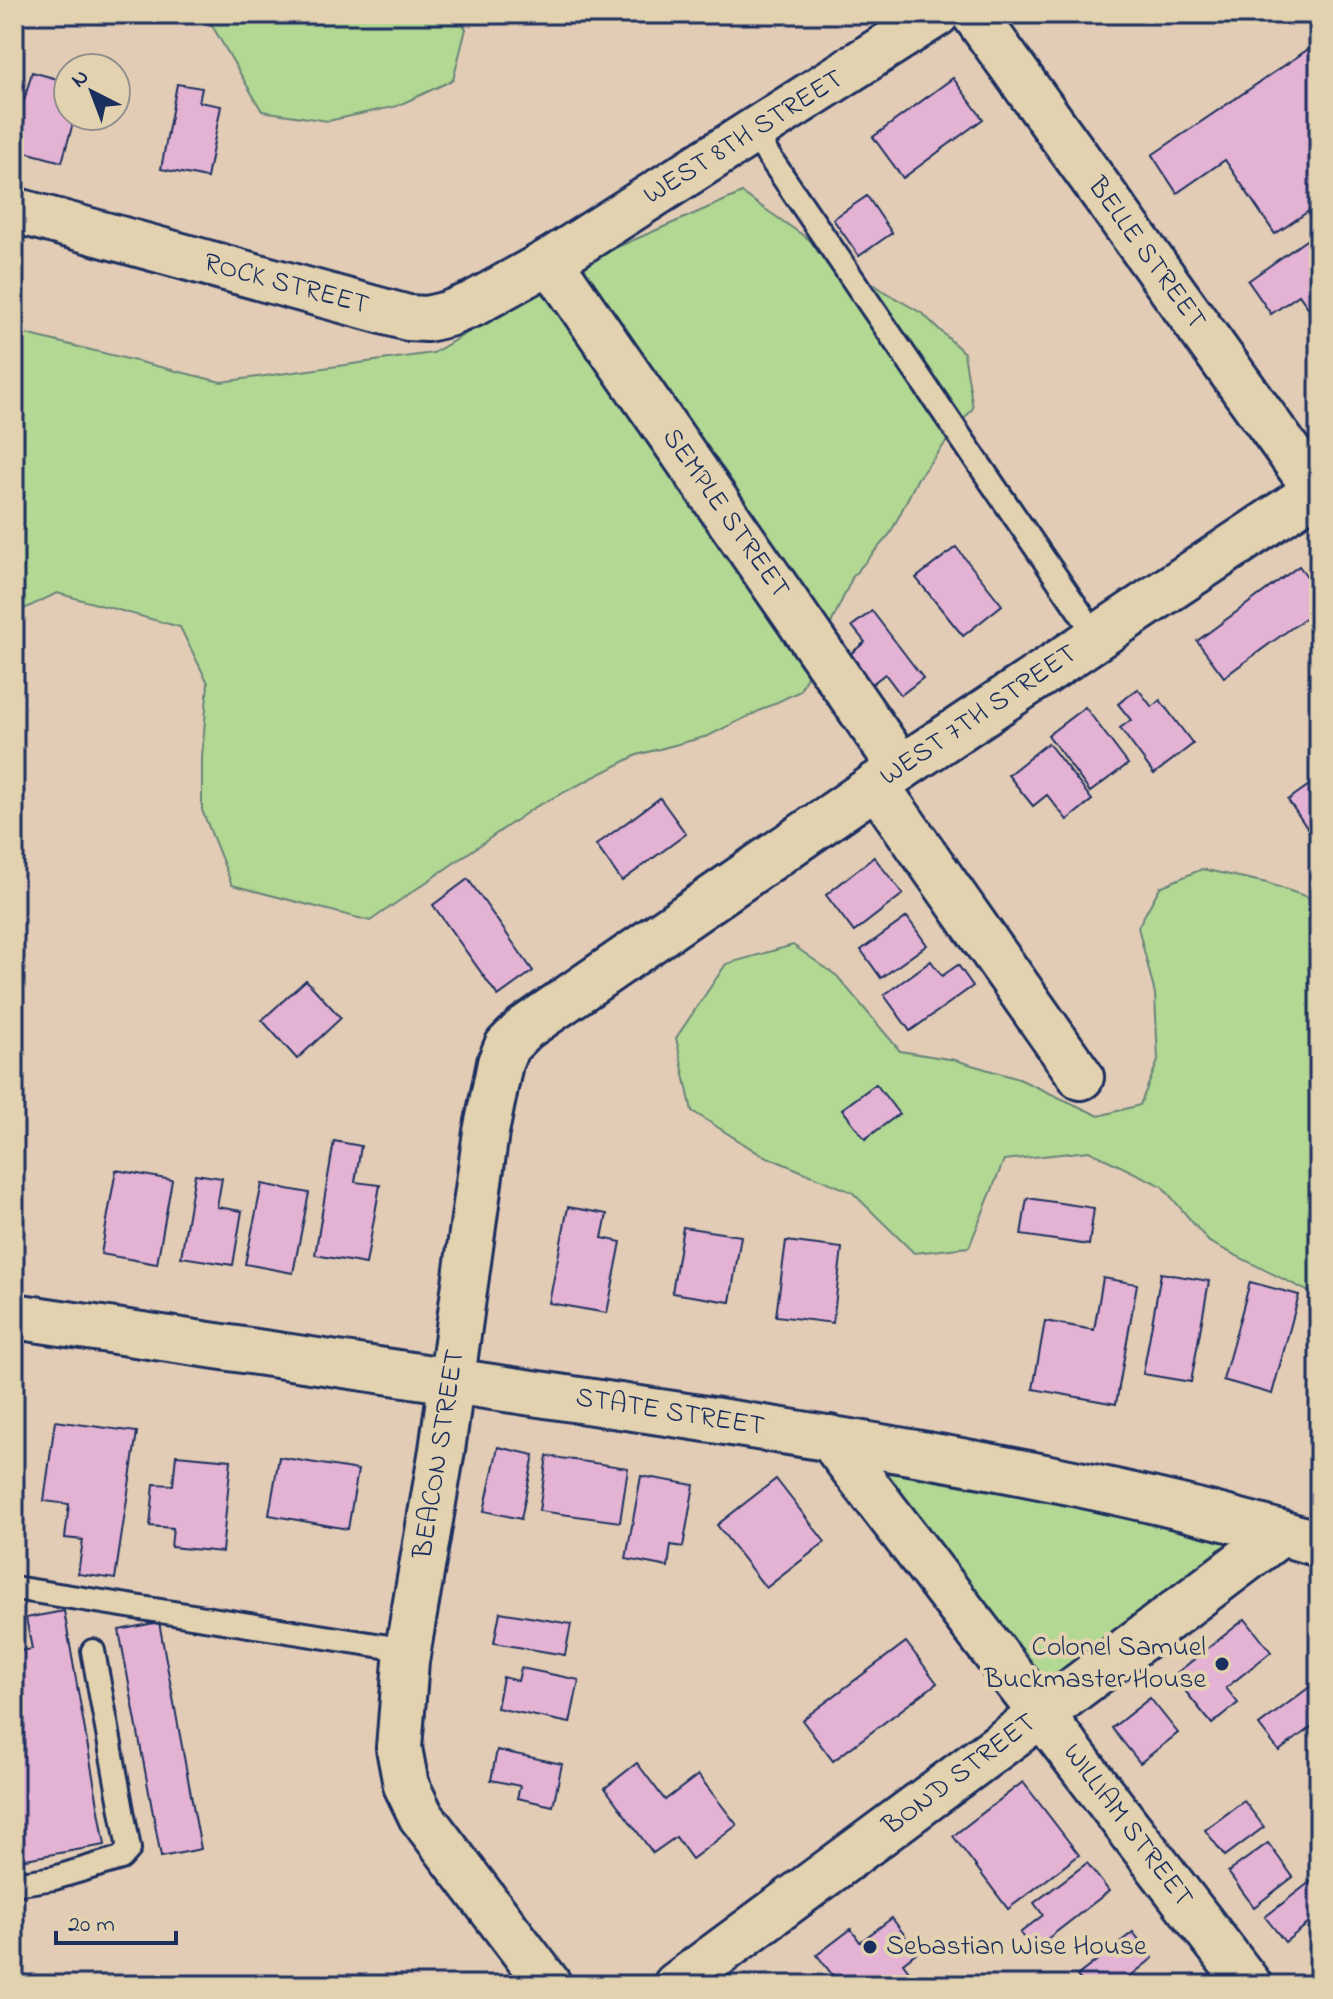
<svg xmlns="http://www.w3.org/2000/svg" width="1333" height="1999" viewBox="0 0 1333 1999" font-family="'Indie Flower',sans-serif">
<rect width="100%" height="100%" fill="#e3ccb6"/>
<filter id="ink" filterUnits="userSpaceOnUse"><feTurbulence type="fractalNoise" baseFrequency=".0125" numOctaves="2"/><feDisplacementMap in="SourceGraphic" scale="16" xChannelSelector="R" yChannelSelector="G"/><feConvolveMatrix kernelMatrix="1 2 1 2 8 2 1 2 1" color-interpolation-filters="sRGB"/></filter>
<g filter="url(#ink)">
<g fill="#b3d893" stroke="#678478" stroke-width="2">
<polygon points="196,14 457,14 466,29 453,80 397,106 328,121 262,111 210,22"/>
<polygon points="742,193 885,292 923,314 964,353 973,408 918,478 890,534 853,576 800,691 708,736 637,755 535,807 370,921 232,885 202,810 202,757 208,683 180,627 57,593 14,614 14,335 26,334 221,382 433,353 599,255"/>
<polygon points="1202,869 1267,883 1319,901 1319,1297 1209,1242 1162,1186 1089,1151 1004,1160 969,1247 914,1253 852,1192 760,1154 692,1111 676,1038 726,964 793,945 837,976 900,1051 955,1060 1019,1079 1099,1116 1140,1105 1158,1061 1155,994 1138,927 1160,887"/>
<polygon points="850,1451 1258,1539 1042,1700"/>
</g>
<g fill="#e4b3d3" stroke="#1b2f5e" stroke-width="2">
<polygon points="1319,42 1319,204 1275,234 1225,160 1177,193 1152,155"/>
<polygon points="32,72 68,82 68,116 75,116 62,162 14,149 14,137"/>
<polygon points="953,78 983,119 903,178 873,137"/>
<polygon points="177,84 202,88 199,102 221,106 207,178 161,169"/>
<polygon points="867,196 892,233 859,256 833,219"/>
<polygon points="1319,231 1319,323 1299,295 1271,314 1248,281"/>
<polygon points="956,547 1002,605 963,636 916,578"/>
<polygon points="1299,566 1319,592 1319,608 1224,677 1197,641"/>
<polygon points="872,611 923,678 901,695 885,674 872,684 849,655 865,642 852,626"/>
<polygon points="1138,689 1152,707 1160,700 1193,744 1154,774 1120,728 1131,720 1118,704"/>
<polygon points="1085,707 1128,764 1090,792 1048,735"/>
<polygon points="1048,743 1092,800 1067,820 1047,795 1033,806 1008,775"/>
<polygon points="1319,778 1319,830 1312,835 1288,800"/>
<polygon points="660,798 686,834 622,881 596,845"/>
<polygon points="874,857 903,894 854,932 826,895"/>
<polygon points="468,879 533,971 498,996 433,905"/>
<polygon points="907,917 927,945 881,978 861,950"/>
<polygon points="931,961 942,976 958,965 973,986 910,1031 884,995"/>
<polygon points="306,980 341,1018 297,1059 262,1020"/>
<polygon points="876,1084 899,1114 865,1139 842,1109"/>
<polygon points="334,1141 361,1146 355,1182 380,1185 366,1264 315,1255"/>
<polygon points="116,1170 172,1180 157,1264 101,1254"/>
<polygon points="195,1174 222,1178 217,1207 242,1211 233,1265 181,1257"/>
<polygon points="262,1184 309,1193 293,1273 245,1264"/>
<polygon points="1027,1198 1094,1208 1089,1245 1021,1235"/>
<polygon points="568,1207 607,1214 602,1238 621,1242 607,1313 549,1303"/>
<polygon points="683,1227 741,1236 730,1302 672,1293"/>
<polygon points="786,1241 842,1248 833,1323 776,1316"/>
<polygon points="1161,1273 1209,1281 1191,1382 1143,1374"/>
<polygon points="1103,1278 1137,1284 1116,1404 1033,1389 1045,1321 1094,1330"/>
<polygon points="1250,1282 1299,1295 1272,1394 1223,1380"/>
<polygon points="55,1421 137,1432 115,1579 78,1574 83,1540 65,1538 69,1504 44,1501"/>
<polygon points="498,1447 534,1455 521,1519 484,1511"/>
<polygon points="176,1455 231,1460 222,1552 171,1547 173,1528 150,1526 154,1484 173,1485"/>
<polygon points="547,1456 628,1468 620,1522 539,1511"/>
<polygon points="279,1457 358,1470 348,1529 269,1515"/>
<polygon points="641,1476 694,1485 683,1547 671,1545 668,1567 626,1559"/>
<polygon points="776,1479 825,1542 766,1588 717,1525"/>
<polygon points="64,1611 105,1845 14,1861 14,1652 32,1649 26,1618"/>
<polygon points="500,1612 571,1624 565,1655 494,1643"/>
<polygon points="1245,1619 1271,1652 1226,1688 1238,1703 1212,1724 1173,1676"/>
<polygon points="159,1622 201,1849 161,1857 119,1630"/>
<polygon points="906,1642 937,1683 833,1761 802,1720"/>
<polygon points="521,1668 579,1680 570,1723 497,1708 503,1677 518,1681"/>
<polygon points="1319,1680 1319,1721 1279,1751 1259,1725"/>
<polygon points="1150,1698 1178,1733 1140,1763 1112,1728"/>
<polygon points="497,1750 562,1764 553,1806 517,1798 520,1786 491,1780"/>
<polygon points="637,1763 665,1800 698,1775 737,1825 692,1859 676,1837 653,1853 605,1788"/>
<polygon points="1023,1782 1079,1855 1008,1909 953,1836"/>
<polygon points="1244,1801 1264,1827 1225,1856 1205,1830"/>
<polygon points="1268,1843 1293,1877 1254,1907 1228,1872"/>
<polygon points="1087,1863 1109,1891 1033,1950 1020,1933 1043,1915 1034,1903"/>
<polygon points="1319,1875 1319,1915 1285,1942 1265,1917"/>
<polygon points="892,1918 917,1952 903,1963 919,1985 833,1985 837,1981 817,1955 851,1929 860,1942"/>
<polygon points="1133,1932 1153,1958 1119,1985 1085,1985 1077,1976"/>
</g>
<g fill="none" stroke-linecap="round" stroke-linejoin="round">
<g stroke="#1b2f5e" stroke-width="28">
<g id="service">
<polyline points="753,133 1097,637"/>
<polyline points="14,1588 408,1650"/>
<polyline points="14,1884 54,1878 121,1858 129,1849 93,1651"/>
</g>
</g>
<g stroke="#1b2f5e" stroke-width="50">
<g id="minor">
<polyline points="974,14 1319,494"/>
<polyline points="14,210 408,318 427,319 448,314 473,304 550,261 937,14"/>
<polyline points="550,261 901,768"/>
<polyline points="876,785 1081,1077"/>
<path d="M14,1316C236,1348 458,1381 680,1415C895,1448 1110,1482 1319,1544"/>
<polyline points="830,1438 1249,1985"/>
<polyline points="549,1985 421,1816 406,1785 399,1748 406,1661 442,1450 486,1132 500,1063 507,1046 525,1028 901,768 1319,489"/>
<polyline points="676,1985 1042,1714 1281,1533"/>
</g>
</g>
<use href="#service" stroke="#e3d2af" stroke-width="22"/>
<use href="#minor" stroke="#e3d2af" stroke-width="44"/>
</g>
</g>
<g fill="#1b2f5e" stroke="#e3d2af" stroke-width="3">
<circle cx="1222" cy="1664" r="8"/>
<circle cx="870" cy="1947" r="8"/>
</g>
<g text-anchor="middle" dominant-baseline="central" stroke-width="8" stroke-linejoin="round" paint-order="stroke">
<g font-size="28" fill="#1b2f5e" stroke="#e3d2af">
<text transform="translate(744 138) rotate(-32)">WEST 8TH STREET</text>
<text transform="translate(1146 254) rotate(54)">BELLE STREET</text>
<text transform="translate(286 285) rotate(15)">ROCK STREET</text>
<text transform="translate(725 514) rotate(55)">SEMPLE STREET</text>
<text transform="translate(979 716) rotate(-34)">WEST 7TH STREET</text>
<text transform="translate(670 1413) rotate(9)">STATE STREET</text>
<text transform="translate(440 1454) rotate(-81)">BEACON STREET</text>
<text transform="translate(960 1775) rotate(-37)">BOND STREET</text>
<text transform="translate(1127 1826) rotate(53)">WILLIAM STREET</text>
</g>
<g font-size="28" fill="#1b2f5e" stroke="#e3d2af" text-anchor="end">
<text x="1206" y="1648">Colonel Samuel<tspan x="1206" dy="32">Buckmaster House</tspan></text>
<text x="886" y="1947" text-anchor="start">Sebastian Wise House</text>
</g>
</g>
<rect width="1333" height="1999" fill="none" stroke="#e3d2af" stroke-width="48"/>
<rect x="24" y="24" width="1285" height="1951" fill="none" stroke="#1b2f5e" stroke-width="3" filter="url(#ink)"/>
<g transform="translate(92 92) rotate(318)"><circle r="38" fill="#e3d2af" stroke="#93918f" stroke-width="2"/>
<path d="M0-6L14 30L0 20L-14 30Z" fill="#1b2f5e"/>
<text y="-12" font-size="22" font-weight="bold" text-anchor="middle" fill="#1b2f5e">N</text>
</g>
<path d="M56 1931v12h120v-12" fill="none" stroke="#1b2f5e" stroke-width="4"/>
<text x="68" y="1931" font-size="24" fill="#1b2f5e" stroke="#e3d2af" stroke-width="6" paint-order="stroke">20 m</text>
</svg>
